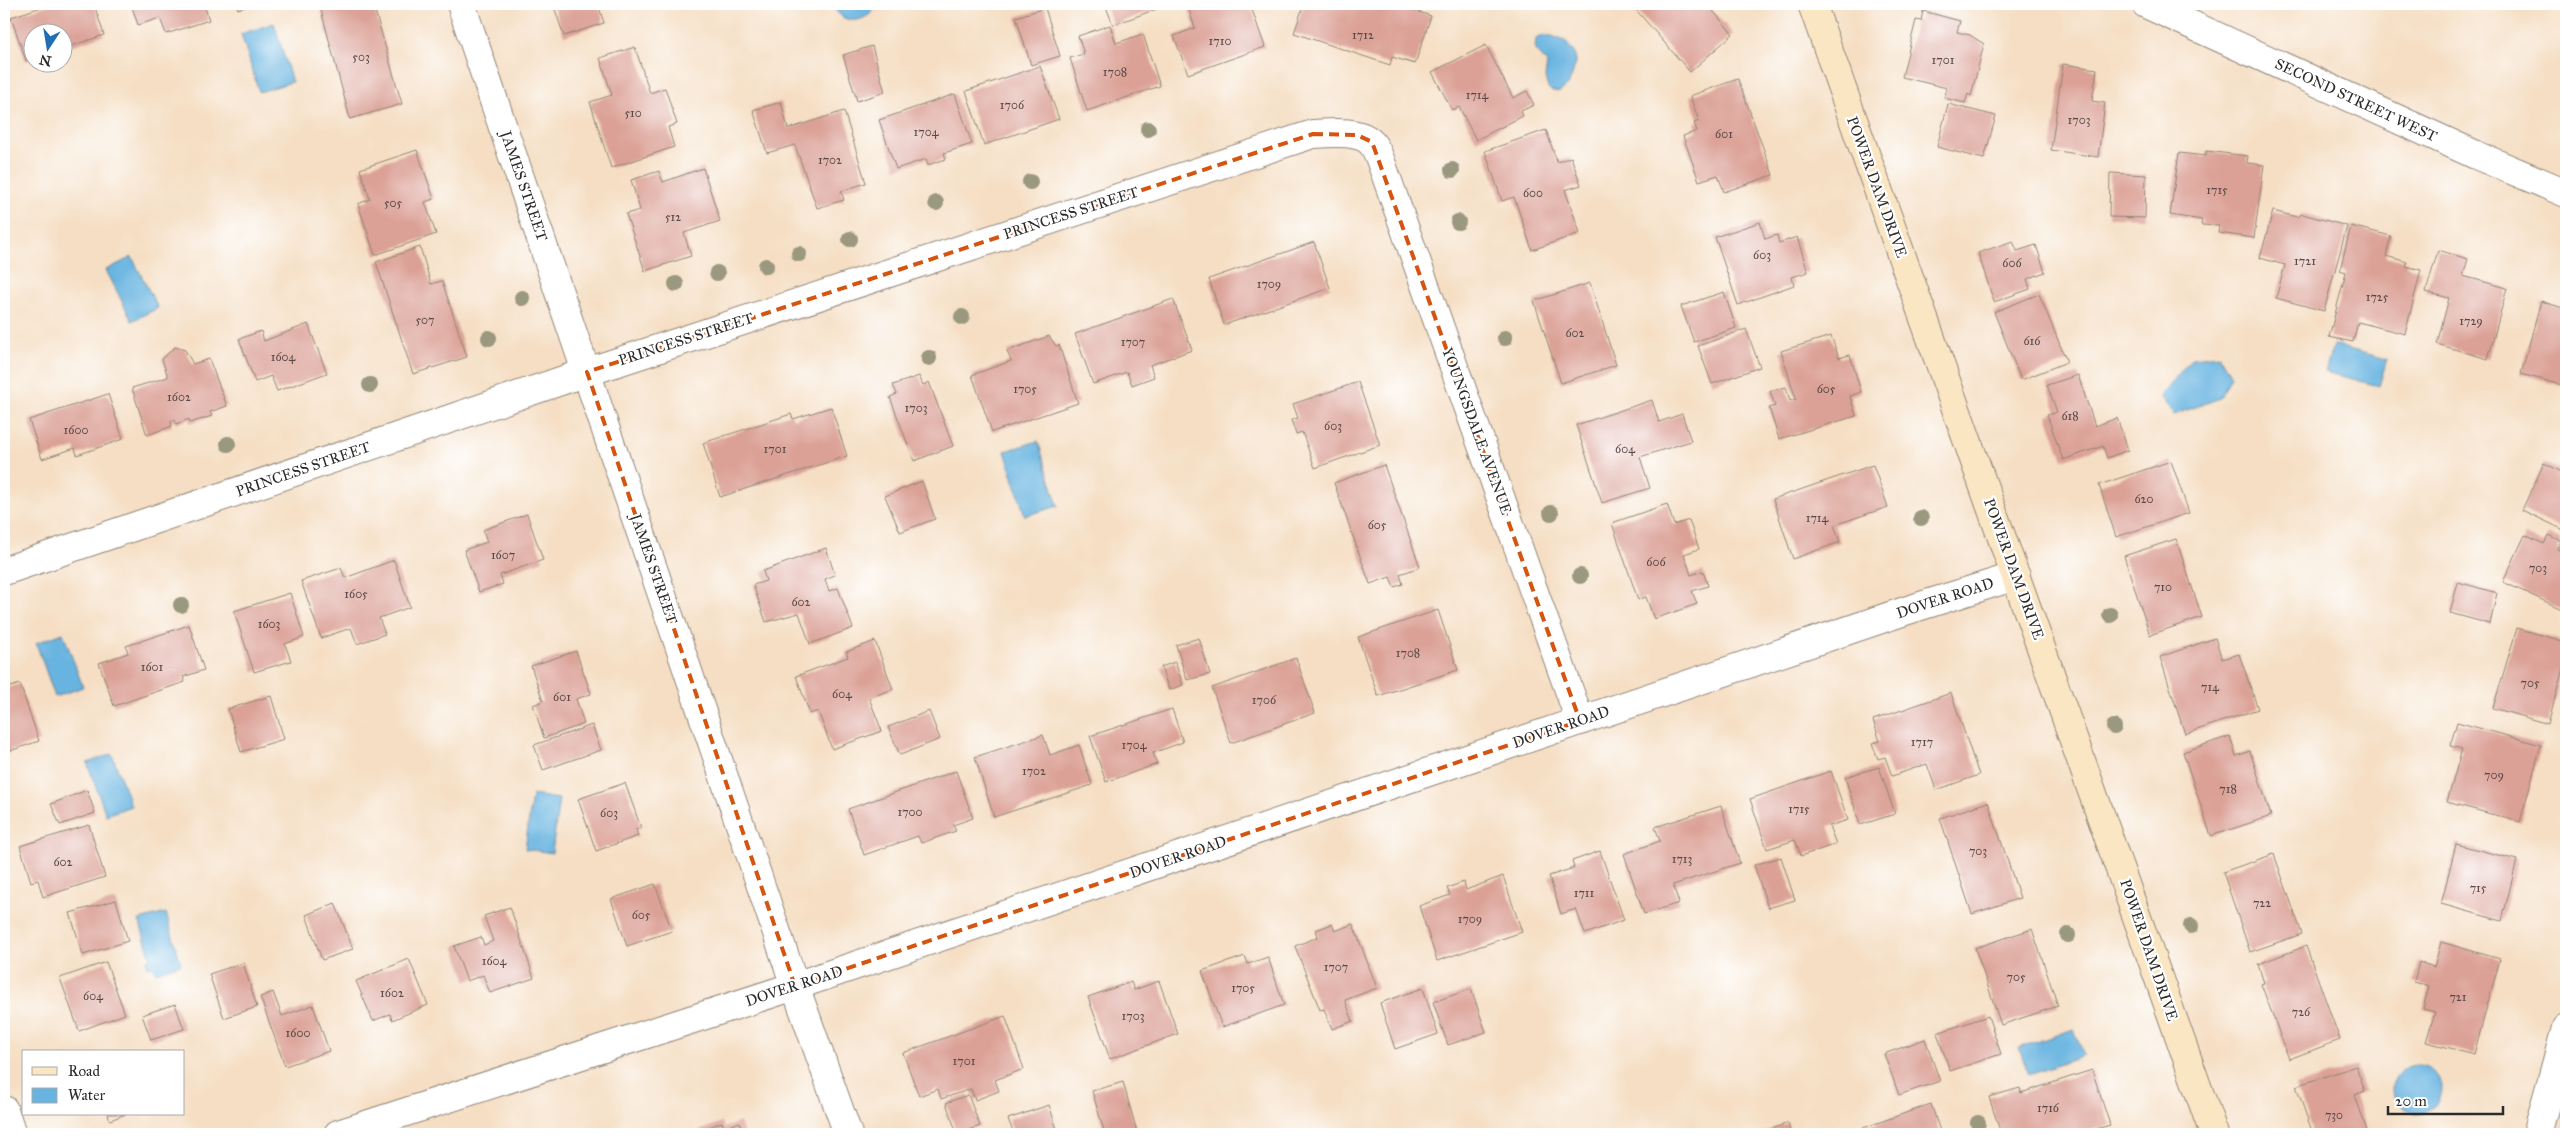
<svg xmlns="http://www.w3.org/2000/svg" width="2570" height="1138" viewBox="0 0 2570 1138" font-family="'IM FELL Great Primer',serif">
<rect width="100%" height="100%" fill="#fff"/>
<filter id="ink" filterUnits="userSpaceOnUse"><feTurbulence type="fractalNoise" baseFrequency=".02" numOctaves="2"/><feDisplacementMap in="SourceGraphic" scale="10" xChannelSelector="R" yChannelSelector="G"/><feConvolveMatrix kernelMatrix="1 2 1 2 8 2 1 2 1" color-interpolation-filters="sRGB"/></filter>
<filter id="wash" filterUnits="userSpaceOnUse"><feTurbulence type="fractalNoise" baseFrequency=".0096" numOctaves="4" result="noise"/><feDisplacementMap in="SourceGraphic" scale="20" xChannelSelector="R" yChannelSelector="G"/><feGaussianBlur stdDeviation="1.12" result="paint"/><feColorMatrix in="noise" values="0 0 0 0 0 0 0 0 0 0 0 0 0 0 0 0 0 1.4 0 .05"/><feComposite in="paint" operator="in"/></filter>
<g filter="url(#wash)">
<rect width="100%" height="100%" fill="#f5dec3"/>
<g fill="#67b4e0" stroke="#497086">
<path d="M833,4H878C869,23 841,28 833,4Z"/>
<polygon points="274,23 292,82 259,92 241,34"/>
<path d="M1545,35L1565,41L1575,54C1577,68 1566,103 1548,88L1545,78L1547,63L1535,49L1536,39Z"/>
<polygon points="132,257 158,308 132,321 106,270"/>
<polygon points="2333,345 2387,359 2379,386 2325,372"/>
<polygon points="2219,355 2231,376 2220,398 2174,415 2160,396 2192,358"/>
<polygon points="1038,441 1058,506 1025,516 1005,451"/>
<polygon points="63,633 83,687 55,697 36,643"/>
<polygon points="112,754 131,806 106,815 87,763"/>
<polygon points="532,795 559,799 552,853 525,849"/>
<polygon points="166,913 181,964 156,972 153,966 148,967 146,960 151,959 139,920"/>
<polygon points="2074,1029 2084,1056 2029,1075 2019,1048"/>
<circle cx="2417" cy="1089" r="24"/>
</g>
<g id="blocks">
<g fill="#dba196">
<polygon points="51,4 94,4 104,35 62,49 62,32 32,32 32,59 26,61 11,17"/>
<polygon points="131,4 204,4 209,20 166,34 160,18 138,25"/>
<polygon points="237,4 254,4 238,9"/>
<polygon points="343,4 373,4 402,104 350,119 321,10"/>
<polygon points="553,4 598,4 604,23 564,36"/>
<polygon points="1105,4 1157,4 1159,8 1113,25"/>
<polygon points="1187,4 1250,4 1265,47 1188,74 1174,36 1195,28"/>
<polygon points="1304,4 1405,4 1404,7 1431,16 1415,64 1392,57 1390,65 1294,33"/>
<polygon points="1631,4 1707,4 1733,34 1690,72"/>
<polygon points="1045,8 1060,56 1031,65 1016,17"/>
<polygon points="1923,11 1960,21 1957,32 1970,35 1984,44 1971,96 1968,94 1965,103 1944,98 1947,88 1902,77 1916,20 1921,21"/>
<polygon points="1110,25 1116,43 1143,34 1160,86 1087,111 1070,58 1084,54 1078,36"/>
<polygon points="1486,45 1513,98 1527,91 1534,105 1521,111 1523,116 1476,140 1459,107 1452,110 1432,72"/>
<polygon points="872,46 885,92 857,101 843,55"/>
<polygon points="635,47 650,93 665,88 677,124 668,127 674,147 611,168 590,102 612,95 600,58"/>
<polygon points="2063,64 2097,69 2092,101 2105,103 2098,157 2051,150"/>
<polygon points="1040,66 1059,119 984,145 966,91"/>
<polygon points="1738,79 1773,175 1724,192 1718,175 1699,181 1683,136 1697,131 1694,123 1699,121 1690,96"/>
<polygon points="955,94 972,144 944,153 946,159 928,165 926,159 896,169 879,120"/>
<polygon points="781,102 788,129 844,111 866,183 841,191 844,200 817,208 795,145 767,153 753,110"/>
<polygon points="1948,104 1996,116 1984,159 1937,147"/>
<polygon points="1546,130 1557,162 1571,157 1581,185 1565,190 1580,233 1532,250 1514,197 1502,201 1485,151"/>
<polygon points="417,150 434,199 425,202 436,234 375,255 358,204 370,199 360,169"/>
<polygon points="2206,151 2248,156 2247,163 2264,165 2254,238 2218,233 2219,226 2201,225 2202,220 2170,215 2179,153 2206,156"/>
<polygon points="703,168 720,221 684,233 691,256 645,271 626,214 640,210 631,180 659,171 663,182"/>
<polygon points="2110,173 2146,175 2145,218 2109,217"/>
<polygon points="2273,211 2297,217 2302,214 2347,226 2324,311 2276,298 2285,265 2260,258"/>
<polygon points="1760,222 1765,239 1777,235 1779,243 1797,237 1808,272 1792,277 1794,285 1738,305 1715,237"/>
<polygon points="2351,226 2391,236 2386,256 2407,262 2406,266 2421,270 2405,334 2358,322 2353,342 2329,337 2346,272 2340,270"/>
<polygon points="2013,241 2017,251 2036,245 2045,272 2027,279 2030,289 1994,302 1978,253"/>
<polygon points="1314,242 1330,288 1224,325 1209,279"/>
<polygon points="420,247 431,284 442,281 467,357 413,374 376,262"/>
<polygon points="2438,250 2468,259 2463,276 2507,288 2488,359 2437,344 2449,298 2426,292"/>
<polygon points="1590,283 1616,365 1561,383 1534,301"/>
<polygon points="1724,292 1736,328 1694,342 1681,306"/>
<polygon points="2039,294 2067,362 2021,380 1994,312"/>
<polygon points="1173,299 1192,350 1150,365 1154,377 1132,385 1127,372 1093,384 1075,334"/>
<polygon points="2541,301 2566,309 2566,386 2521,374"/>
<polygon points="308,324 327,373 277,391 271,376 255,382 239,339 261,331 264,341"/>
<polygon points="1746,329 1760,367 1712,384 1698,346"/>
<polygon points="1049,336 1056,346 1059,345 1078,403 992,432 972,375 1011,361 1007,351"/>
<polygon points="1831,336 1839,358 1850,355 1861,392 1850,396 1856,416 1779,439 1769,408 1775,406 1770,391 1786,387 1790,401 1796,399 1781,351"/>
<polygon points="175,347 185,350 193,364 209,359 227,406 210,412 212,416 190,423 189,419 176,424 175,420 171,421 172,426 147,435 132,388 168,377 162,359"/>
<polygon points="2078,375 2095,426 2117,418 2128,450 2107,458 2103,446 2063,460 2047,415 2057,412 2047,385"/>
<polygon points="919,376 923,385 929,382 953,446 914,461 890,397 897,394 893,385"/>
<polygon points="1358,382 1380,445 1315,468 1302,432 1296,434 1291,420 1298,418 1293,404"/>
<polygon points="108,394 123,439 77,455 75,448 42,459 29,420"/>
<polygon points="1652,400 1659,422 1682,414 1691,441 1640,457 1650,488 1602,503 1576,425"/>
<polygon points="831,407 847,456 720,497 703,443 791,414 793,419"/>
<polygon points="2171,461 2189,513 2116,537 2099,485"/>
<polygon points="2544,463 2566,474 2566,531 2522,510"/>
<polygon points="1384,465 1420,567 1400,574 1403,584 1394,587 1390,577 1370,584 1334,483"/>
<polygon points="1873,465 1888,507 1834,525 1840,542 1793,559 1773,499"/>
<polygon points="922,481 935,519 900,532 885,496"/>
<polygon points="1667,504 1674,525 1689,520 1699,549 1684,554 1691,575 1703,571 1708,586 1692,591 1697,604 1654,619 1646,597 1638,600 1612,523"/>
<polygon points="527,514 543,560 500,575 503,584 479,592 464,550 487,542 483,530"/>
<polygon points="2525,535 2544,544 2548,535 2561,541 2557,549 2566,554 2566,611 2503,582"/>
<polygon points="2176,539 2202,617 2150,635 2124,556"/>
<polygon points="826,548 835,575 825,579 829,591 838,588 853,628 810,644 799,613 766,622 753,585 766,581 763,571"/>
<polygon points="394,560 410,607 379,618 385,634 357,644 351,628 321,638 301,581 341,568 345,578"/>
<polygon points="2458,582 2497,593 2490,624 2450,613"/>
<polygon points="290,593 304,637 285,644 291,661 254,672 234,611"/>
<polygon points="1438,610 1458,670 1378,696 1358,637"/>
<polygon points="189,625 204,670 183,677 185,682 114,706 99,663 128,653 126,646"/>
<polygon points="2517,628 2566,642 2566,657 2548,724 2493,708"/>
<polygon points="1199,638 1210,674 1187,680 1176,645"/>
<polygon points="2215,638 2222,659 2239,654 2258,709 2185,734 2160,657"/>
<polygon points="875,641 893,689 869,698 882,731 832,749 818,711 810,714 796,676 848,657 846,652"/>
<polygon points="576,651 591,694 576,699 584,724 544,738 533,705 543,701 531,666"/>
<polygon points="1296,658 1315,713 1231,743 1212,688"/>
<polygon points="1175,662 1183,685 1169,690 1161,667"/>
<polygon points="20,684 39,741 4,753 4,689"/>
<polygon points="1951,693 1979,775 1936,790 1927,764 1892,776 1885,757 1878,759 1872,743 1880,741 1873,720"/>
<polygon points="271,696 284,739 241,752 228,709"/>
<polygon points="1172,709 1183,742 1153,753 1157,764 1106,782 1090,736"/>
<polygon points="929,711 940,739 900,755 888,727"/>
<polygon points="2457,722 2541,745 2520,822 2447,802 2462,749 2450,746"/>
<polygon points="592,725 601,750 543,770 534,745"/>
<polygon points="1043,735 1050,755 1079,745 1092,785 994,817 975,757"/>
<polygon points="2230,736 2236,756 2250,751 2271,816 2211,836 2183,752"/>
<polygon points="1879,767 1895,814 1860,825 1845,777"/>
<polygon points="956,771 973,818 953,825 956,831 921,843 918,836 864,855 848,809"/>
<polygon points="1831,771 1848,820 1829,826 1836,844 1801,856 1795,840 1767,849 1750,799"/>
<polygon points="625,783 641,828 636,829 638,836 596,851 578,799"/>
<polygon points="87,790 95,813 60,825 51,804"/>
<polygon points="1988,802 2020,898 1972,914 1940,818"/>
<polygon points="1721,806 1740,863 1673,885 1679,903 1644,914 1624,854 1660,841 1655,827"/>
<polygon points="89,825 105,877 43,897 38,880 31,882 20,846"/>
<polygon points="2456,844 2517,860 2502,921 2441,904"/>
<polygon points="1600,851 1624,920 1585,934 1576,909 1561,914 1549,876 1574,868 1572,861"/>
<polygon points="2274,854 2302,934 2250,952 2223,872"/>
<polygon points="1781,857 1795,900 1768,908 1754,865"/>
<polygon points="1503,876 1522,932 1437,961 1419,906 1450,895 1447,888 1464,882 1466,890"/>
<polygon points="655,884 672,931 627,946 611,899"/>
<polygon points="116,900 128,941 83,955 70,913"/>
<polygon points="335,903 353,949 322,960 306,915"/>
<polygon points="510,907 534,978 490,993 483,975 467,981 454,946 481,937 484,945 493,941 484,916"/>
<polygon points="1332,924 1335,931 1353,924 1377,988 1345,1000 1353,1021 1332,1029 1324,1009 1320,1010 1295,946 1318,937 1316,930"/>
<polygon points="2032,929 2058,1006 2001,1025 1975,948"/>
<polygon points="2441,942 2500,959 2474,1054 2426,1042 2435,1012 2423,1009 2429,986 2414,982 2419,962 2434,967"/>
<polygon points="2306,946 2340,1040 2289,1059 2261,984 2264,983 2258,964"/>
<polygon points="1245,956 1248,964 1268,957 1284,1005 1222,1027 1202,971"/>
<polygon points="409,959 428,1005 392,1020 390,1014 373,1021 356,981"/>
<polygon points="106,962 125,1014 79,1031 60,978"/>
<polygon points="243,963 257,1007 224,1018 209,974"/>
<polygon points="1159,981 1178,1034 1110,1059 1088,997 1131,982 1134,990"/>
<polygon points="1423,988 1438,1034 1395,1049 1380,1003"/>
<polygon points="1471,989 1486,1032 1448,1045 1433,1002"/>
<polygon points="273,992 282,1016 313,1005 329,1051 285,1066 260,997"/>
<polygon points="175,1004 184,1029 151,1040 142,1015"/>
<polygon points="1005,1016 1024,1069 995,1080 999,1091 975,1100 971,1089 941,1099 938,1089 919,1096 903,1053"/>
<polygon points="1988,1016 2001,1054 1950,1071 1937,1033"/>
<polygon points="1925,1039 1940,1081 1899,1095 1884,1054"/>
<polygon points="2356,1066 2365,1091 2355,1095 2368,1134 2313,1134 2296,1086"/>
<polygon points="2092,1070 2110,1125 2080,1134 2001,1134 1989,1097 2020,1088 2021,1093"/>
<polygon points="1123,1082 1137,1132 1128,1134 1105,1134 1092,1091"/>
<polygon points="968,1095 980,1126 957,1134 946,1103"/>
<polygon points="1931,1104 1941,1134 1849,1134 1849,1133"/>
<polygon points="1049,1105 1057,1129 1042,1134 1014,1134 1008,1119"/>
<polygon points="108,1114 126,1114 110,1120"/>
<polygon points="722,1122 724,1128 740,1122 744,1134 691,1134"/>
<polygon points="1788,1123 1791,1134 1758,1134"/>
</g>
</g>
</g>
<g filter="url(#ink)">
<use href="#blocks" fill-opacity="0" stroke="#908477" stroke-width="1"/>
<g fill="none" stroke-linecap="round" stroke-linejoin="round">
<g stroke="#908477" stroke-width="30">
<g id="minor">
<polyline points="461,4 795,986 848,1134"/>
<polyline points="2146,4 2476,155 2566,193"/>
<path d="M4,571L587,372L1313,134C1329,133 1362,129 1373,145C1376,149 1378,154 1380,159L1580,721"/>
<polyline points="338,1134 795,986 1908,610 2016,576"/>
<polyline points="2537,1134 2566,1028"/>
</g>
</g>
<g stroke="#908477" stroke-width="30">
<polyline id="tertiary" points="4,1110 12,1134"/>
</g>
<g stroke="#908477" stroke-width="30">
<polyline id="secondary" points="1812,4 2214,1134"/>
</g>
<use href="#minor" stroke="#fff" stroke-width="28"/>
<use href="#tertiary" stroke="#fff" stroke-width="28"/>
<use href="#secondary" stroke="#fbe6c4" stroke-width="28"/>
</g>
<g fill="#9a987e">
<circle cx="1148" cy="129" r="8"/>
<circle cx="1452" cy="170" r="8"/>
<circle cx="1030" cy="182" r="8"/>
<circle cx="936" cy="203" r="8"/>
<circle cx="1458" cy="222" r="8"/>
<circle cx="850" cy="239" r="8"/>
<circle cx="799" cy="254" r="8"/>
<circle cx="766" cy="266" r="8"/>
<circle cx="717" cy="273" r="8"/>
<circle cx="676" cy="284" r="8"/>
<circle cx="522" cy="298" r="8"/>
<circle cx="962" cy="317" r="8"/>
<circle cx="489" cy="338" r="8"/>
<circle cx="1505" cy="338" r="8"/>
<circle cx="929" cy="358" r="8"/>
<circle cx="370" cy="385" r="8"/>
<circle cx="228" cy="444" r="8"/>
<circle cx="1551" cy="513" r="8"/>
<circle cx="1921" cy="518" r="8"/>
<circle cx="1580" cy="576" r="8"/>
<circle cx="181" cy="605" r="8"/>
<circle cx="2110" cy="615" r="8"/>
<circle cx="2114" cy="727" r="8"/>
<circle cx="2191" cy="926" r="8"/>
<circle cx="2068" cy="935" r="8"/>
<circle cx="1978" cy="1123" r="8"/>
</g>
</g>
<path fill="none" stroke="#d5540f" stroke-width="4" stroke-dasharray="10 6" stroke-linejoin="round" d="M1313,134L1357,135L1372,142L1580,721L795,986L587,372Z"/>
<g text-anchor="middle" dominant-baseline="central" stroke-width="4.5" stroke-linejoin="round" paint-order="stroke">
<g font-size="12" fill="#574846">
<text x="1363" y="35">1712</text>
<text x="1220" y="41">1710</text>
<text x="361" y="57">503</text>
<text x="1943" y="60">1701</text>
<text x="1115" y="72">1708</text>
<text x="1477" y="95">1714</text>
<text x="1012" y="105">1706</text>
<text x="633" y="113">510</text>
<text x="2079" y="120">1703</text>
<text x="926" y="132">1704</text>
<text x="1724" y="134">601</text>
<text x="830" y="160">1702</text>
<text x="2217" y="190">1715</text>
<text x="1533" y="193">600</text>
<text x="393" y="203">505</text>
<text x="673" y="217">512</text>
<text x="1762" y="255">603</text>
<text x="2305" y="261">1721</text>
<text x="2012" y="263">606</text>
<text x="1269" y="284">1709</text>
<text x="2377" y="297">1725</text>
<text x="425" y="320">507</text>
<text x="2471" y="321">1729</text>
<text x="1575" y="333">602</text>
<text x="2032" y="341">616</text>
<text x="1133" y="342">1707</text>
<text x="283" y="357">1604</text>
<text x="1025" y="389">1705</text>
<text x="1826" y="389">605</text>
<text x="179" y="397">1602</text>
<text x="916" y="408">1703</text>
<text x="2070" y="416">618</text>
<text x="1333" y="426">603</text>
<text x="76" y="430">1600</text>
<text x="775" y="449">1701</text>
<text x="1625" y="449">604</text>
<text x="2144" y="499">620</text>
<text x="1817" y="518">1714</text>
<text x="1377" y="525">605</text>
<text x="503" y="555">1607</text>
<text x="1656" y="562">606</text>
<text x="2538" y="568">703</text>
<text x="2163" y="587">710</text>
<text x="356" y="594">1605</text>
<text x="801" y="602">602</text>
<text x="269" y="624">1603</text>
<text x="1408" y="653">1708</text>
<text x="152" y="667">1601</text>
<text x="2530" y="683">705</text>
<text x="2210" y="687">714</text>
<text x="842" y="694">604</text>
<text x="562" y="697">601</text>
<text x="1264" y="700">1706</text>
<text x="1922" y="742">1717</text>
<text x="1134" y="745">1704</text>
<text x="1034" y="771">1702</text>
<text x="2494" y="775">709</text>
<text x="2228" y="789">718</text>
<text x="1799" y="809">1715</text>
<text x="910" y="812">1700</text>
<text x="609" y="813">603</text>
<text x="1978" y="851">703</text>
<text x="1682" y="859">1713</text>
<text x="63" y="862">602</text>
<text x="2478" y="888">715</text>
<text x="1584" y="893">1711</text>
<text x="2262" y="903">722</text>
<text x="641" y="915">605</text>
<text x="1470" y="919">1709</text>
<text x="494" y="961">1604</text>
<text x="1336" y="967">1707</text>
<text x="2016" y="977">705</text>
<text x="1243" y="988">1705</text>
<text x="392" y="993">1602</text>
<text x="93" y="996">604</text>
<text x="2458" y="997">721</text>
<text x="2301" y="1012">726</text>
<text x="1133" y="1016">1703</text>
<text x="298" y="1033">1600</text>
<text x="964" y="1061">1701</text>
<text x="2048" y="1108">1716</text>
<text x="2334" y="1115">730</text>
</g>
<g font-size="15" fill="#2b2b2b" stroke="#fff">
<text transform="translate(2356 100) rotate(25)">SECOND STREET WEST</text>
<text transform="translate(524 186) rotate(71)">JAMES STREET</text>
<text transform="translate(1877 187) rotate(70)">POWER DAM DRIVE</text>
<text transform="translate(1071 213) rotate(-18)">PRINCESS STREET</text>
<text transform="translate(686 339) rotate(-18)">PRINCESS STREET</text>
<text transform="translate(1477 431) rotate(70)">YOUNGSDALE AVENUE</text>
<text transform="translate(303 469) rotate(-19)">PRINCESS STREET</text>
<text transform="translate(654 569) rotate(71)">JAMES STREET</text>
<text transform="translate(2014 569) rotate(70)">POWER DAM DRIVE</text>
<text transform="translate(1945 598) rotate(-18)">DOVER ROAD</text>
<text transform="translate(1561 727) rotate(-19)">DOVER ROAD</text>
<text transform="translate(1178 857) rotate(-19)">DOVER ROAD</text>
<text transform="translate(2149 950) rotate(71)">POWER DAM DRIVE</text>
<text transform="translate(794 986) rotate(-18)">DOVER ROAD</text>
</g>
</g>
<rect width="2570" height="1138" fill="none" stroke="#fff" stroke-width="20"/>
<rect x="22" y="1050" width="162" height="65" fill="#ffffff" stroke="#aaaaaa"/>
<rect x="32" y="1067" width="25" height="8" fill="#fbe6c4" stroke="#aaaaaa"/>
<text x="68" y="1076" font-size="15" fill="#2b2b2b">Road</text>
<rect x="32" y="1088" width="25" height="15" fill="#67b4e0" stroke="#aaaaaa"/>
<text x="68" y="1100" font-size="15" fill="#2b2b2b">Water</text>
<g transform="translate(48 48) rotate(192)"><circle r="24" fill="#ffffff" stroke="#aaaaaa"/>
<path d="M0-4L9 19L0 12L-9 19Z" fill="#1f6fb2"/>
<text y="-8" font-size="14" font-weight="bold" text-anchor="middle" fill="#2b2b2b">N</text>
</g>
<path d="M2388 1106v8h115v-8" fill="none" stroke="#2b2b2b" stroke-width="2.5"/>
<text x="2395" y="1106" font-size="15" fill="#2b2b2b" stroke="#ffffff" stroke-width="4" paint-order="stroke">20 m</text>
</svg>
